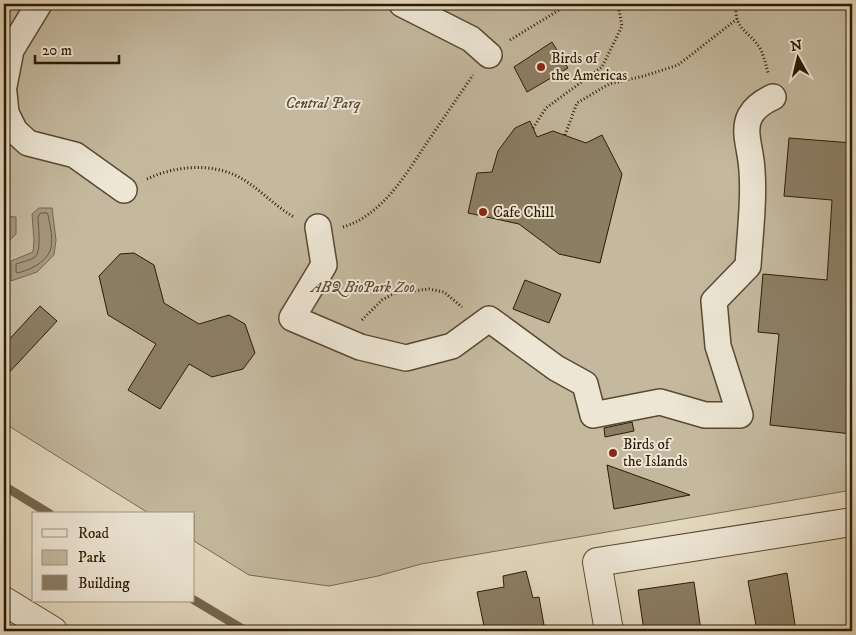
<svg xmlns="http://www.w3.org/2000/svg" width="856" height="635" viewBox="0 0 856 635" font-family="'IM FELL DW Pica',serif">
<rect width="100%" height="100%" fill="#e3d9bf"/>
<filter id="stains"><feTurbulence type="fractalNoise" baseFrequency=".004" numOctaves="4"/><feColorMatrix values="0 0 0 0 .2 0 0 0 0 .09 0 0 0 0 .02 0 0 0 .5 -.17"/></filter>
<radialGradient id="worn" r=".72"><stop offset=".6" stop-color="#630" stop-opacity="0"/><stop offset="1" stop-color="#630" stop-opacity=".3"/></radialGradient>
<polygon fill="#c4b99f" stroke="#786a50" points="4,4 852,4 852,490 421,564 378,576 329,586 249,575 194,541 194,514 150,514 4,423"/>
<g fill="#a5987f" stroke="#75664d">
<path d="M481,4H533C517,12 499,9 481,4Z"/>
<polygon points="39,208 52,208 56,240 54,255 37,272 11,281 11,261 33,252 34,240 32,214"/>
<polygon points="4,216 16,217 16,234 4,246"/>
</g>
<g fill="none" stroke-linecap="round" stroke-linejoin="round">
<path stroke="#685a40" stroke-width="1" d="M41,213H47L48,215C50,226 54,241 50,251C45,263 28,271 17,273L16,271V264C22,262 31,260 35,257C42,251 38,225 38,217Z"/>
<g stroke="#75664d" stroke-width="9">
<polyline points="4,486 50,514"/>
<polyline points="194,600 246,631"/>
</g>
</g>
<g fill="#8b7e64" stroke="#2c1b02">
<polygon points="552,42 568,68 527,92 514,67"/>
<polygon points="530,121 537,137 553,131 586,143 602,135 622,174 600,263 559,254 519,224 468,213 477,173 492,172 498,151 515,128"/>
<polygon points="789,138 852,143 852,434 770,425 779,334 758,332 763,274 827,280 832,200 784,196"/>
<polygon points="134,253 154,265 164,303 199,324 229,315 245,324 255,353 243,369 212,377 189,364 160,409 128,390 156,344 108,315 99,276 120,254"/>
<polygon points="525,280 561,294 549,323 513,309"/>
<polygon points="40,306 57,321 4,378 4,345"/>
<polygon points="632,422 634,431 605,437 604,428"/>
<polygon points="607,465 690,495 614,509"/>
<polygon points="526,571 533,598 539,597 544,625 505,631 485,631 477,592 504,587 503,576"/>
<polygon points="787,573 796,631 757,631 748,581"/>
<polygon points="694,582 701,631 644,631 638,590"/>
</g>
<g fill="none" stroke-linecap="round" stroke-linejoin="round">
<g stroke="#5a4a31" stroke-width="28">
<g id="pedestrian">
<polyline points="402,4 471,39 489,55"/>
<polyline points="4,86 11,50 39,4"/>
<polyline points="4,93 6,113 15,131 28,143 75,155 124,190"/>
<path d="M318,227L324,265L292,318L360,347L406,358L452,346L489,319L556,368L585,384L593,415L660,402L705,415H740L718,346L714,301L748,266C750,232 756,187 750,154C748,142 744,128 750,116C755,107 764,101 773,97"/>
</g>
</g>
<g stroke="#5a4a31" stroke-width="30">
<polyline id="minor" points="609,631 597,562 852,522"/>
</g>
<g stroke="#5a4a31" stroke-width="30">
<polyline id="tertiary" points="4,601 53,631"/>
</g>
<g stroke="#2c1b02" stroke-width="3" stroke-dasharray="1 2.5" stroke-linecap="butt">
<path d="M736,4C734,32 750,30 761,50C764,57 766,65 768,73"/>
<polyline points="850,4 852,5"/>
<polyline points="510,40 569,4"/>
<polyline points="533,128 546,108 602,67 622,26 618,4"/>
<polyline points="565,135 577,103 609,84 644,76 678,65 737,19"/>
<path d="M147,179C176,165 216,162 244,180C262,191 276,207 294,217"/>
<path d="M343,227C383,215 406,174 428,141C443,119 458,97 473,75"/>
<polyline points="362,320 382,300 395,293 429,289 444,292 462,307"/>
</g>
<use href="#pedestrian" stroke="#ede6d5" stroke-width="25"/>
<use href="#minor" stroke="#ede6d5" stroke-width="28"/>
<use href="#tertiary" stroke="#ede6d5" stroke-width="28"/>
</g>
<g fill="#8f2418" stroke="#ede6d5" stroke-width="2">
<circle cx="541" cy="67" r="5"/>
<circle cx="483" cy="212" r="5"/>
<circle cx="613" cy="453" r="5"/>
</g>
<g text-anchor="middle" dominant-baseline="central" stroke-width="4" stroke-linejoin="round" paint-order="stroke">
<g font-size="15" fill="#2c1b02" stroke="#ede6d5" text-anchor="start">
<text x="551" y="58">Birds of<tspan x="551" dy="17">the Americas</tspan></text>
<text x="493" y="212">Cafe Chill</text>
<text x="623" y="444">Birds of<tspan x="623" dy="17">the Islands</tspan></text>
</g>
<g font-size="15" font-style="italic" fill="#5a4a31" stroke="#ede6d5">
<text x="323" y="103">Central Parq</text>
<text x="363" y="287">ABQ BioPark Zoo</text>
</g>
</g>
<rect width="856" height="635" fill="none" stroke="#e3d9bf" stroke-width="20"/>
<rect x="5" y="5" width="846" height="625" fill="none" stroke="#2c1b02" stroke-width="2.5"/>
<rect x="10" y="10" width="836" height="615" fill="none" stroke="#2c1b02"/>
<rect x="32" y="512" width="162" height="90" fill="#ede6d5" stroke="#a09581"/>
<rect x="42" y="529" width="25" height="8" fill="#ede6d5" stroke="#a09581"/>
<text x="78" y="538" font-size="15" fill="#2c1b02">Road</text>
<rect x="42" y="550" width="25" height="15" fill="#c4b99f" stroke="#a09581"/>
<text x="78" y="562" font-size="15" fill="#2c1b02">Park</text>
<rect x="42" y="575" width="25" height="15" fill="#8b7e64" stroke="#a09581"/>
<text x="78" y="588" font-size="15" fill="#2c1b02">Building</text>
<g transform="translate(798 58) rotate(352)" stroke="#ede6d5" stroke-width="4" paint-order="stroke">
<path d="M0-4L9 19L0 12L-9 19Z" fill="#2c1b02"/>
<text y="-8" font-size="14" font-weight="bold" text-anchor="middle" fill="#2c1b02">N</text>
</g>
<path d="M35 55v8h84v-8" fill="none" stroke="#2c1b02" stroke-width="2.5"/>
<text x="42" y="55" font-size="15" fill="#2c1b02" stroke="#ede6d5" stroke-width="4" paint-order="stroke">20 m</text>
<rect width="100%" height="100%" filter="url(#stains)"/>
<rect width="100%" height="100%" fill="url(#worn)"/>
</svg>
